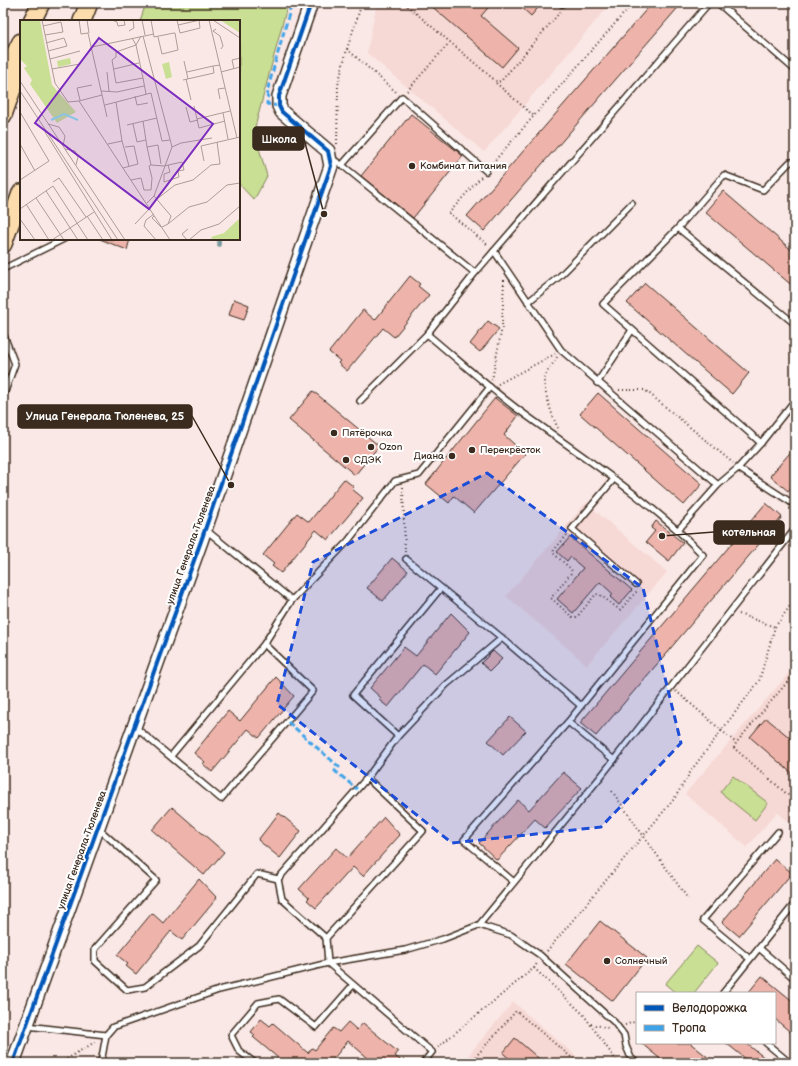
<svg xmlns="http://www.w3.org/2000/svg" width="798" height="1066" viewBox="0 0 798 1066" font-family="'Balsamiq Sans',sans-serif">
<rect width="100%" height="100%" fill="#fae8e6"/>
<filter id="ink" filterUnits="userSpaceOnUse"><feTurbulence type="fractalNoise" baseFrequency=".025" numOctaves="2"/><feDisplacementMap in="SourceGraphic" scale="8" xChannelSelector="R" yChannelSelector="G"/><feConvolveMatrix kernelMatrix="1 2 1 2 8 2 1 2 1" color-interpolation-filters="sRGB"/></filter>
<g filter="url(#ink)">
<g fill="#f6d8d4">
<polygon points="377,3 611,3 484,152 367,53"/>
<polygon points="586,503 667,572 587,665 506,596"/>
<polygon points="795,666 795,827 777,812 747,847 685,794"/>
<polygon points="513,1002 584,1063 462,1063"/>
</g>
<g fill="#c8df94" stroke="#828459">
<polygon points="146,3 288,3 254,131 267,176 254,200 239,184 239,21 140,21"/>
<polygon points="733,776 768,803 755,820 720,792"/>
<polygon points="697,946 718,963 694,993 676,993 665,984"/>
</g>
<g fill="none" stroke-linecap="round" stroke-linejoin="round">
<polyline stroke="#6d959a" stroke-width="3.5" points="219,239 219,245"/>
</g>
<g fill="#eeb4ab" stroke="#3b2a1e">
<polygon points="428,3 468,3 474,8 478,3 492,3 481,16 518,48 502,67"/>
<polygon points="517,3 542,3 531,16"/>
<polygon points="652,3 682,3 484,231 467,216"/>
<polygon points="411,114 463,156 413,218 361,176"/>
<polygon points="723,191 795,253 795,288 705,212"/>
<polygon points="100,239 130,239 127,250"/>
<polygon points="410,276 420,284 418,286 429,295 394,337 383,328 347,371 338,363 340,361 329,352 363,310 375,320"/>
<polygon points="645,283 749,373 732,394 627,303"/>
<polygon points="234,299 249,305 244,320 229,315"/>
<polygon points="488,321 499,329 480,352 470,344"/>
<polygon points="313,391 379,446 355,475 289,420"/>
<polygon points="598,393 702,484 684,505 580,414"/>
<polygon points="495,398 518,416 504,435 525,454 474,513 454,496 449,503 426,484"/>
<polygon points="795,447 795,483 788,491 770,476"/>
<polygon points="344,479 354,487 352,489 363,498 328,540 316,530 281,573 272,566 274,564 263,555 297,513 309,522"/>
<polygon points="766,503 782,517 596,736 580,723"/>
<polygon points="656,521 683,543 669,561 646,542 655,531 651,528"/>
<polygon points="570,537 632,590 619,605 610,597 613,594 600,582 573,613 557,599 583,568 570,557 567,561 557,552"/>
<polygon points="392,558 408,571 383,601 367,588"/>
<polygon points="451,613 470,632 435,674 423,664 388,707 379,700 381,698 370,688 404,647 416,656"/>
<polygon points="493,651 502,659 490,671 481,663"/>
<polygon points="276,677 294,696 259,738 248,729 212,772 203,764 205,762 194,753 228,711 240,721"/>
<polygon points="510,717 526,731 503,755 488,741"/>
<polygon points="766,718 795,742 795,776 750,737"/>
<polygon points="563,772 582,788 545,828 535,819 497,860 479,843 518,800 529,810"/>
<polygon points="172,807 224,852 204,875 152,830"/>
<polygon points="279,813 301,831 280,858 258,840"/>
<polygon points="384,817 400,835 363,876 353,867 316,908 307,900 309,898 299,889 336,848 347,858"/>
<polygon points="775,859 792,873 739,936 722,922"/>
<polygon points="199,879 217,898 182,940 171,931 136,974 126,966 128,964 117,955 152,913 163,923"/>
<polygon points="600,921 647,958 613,1001 566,964"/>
<polygon points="762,976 795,1003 795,1036 775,1019 775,993 748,993"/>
<polygon points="261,1019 270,1026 273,1023 308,1053 312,1048 315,1050 333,1028 339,1032 348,1022 357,1030 363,1023 398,1052 395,1056 404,1063 374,1063 348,1041 330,1063 284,1063 253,1037 255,1035 251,1032"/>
<polygon points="515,1038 544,1063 514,1063 503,1053"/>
<polygon points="641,1043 690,1043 715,1063 665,1063"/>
<polygon points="726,1043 746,1043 771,1063 751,1063"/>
</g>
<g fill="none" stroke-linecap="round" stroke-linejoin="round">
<g stroke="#3b2a1e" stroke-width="8">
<g id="service">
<polyline points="562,3 562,4"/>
<polyline points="718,3 795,70"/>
<polyline points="331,158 342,165 475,273"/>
<polyline points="795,162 790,162 763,190 724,175 678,228 603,304 761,443 795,400"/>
<polyline points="342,165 402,97 486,171"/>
<polyline points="678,228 795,324"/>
<polyline points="494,251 561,350 718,485"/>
<polyline points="3,269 64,239"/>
<polyline points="528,302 560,276 632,203"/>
<polyline points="3,333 15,364 3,397"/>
<path d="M427,334C457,359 486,385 516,408C580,455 648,498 703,555L568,722L464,840L514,882"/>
<polyline points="597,383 632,330"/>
<polyline points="360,401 427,334 475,273 709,3"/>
<polyline points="738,468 795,505"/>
<polyline points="614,479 572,529 636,584"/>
<polyline points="678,530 718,485 738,468 761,443"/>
<polyline points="406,559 502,638 580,705"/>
<polyline points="292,600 348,541 395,481 419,475 490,387"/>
<polyline points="568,722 614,760"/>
<polyline points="135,727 221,799 313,691 264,644"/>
<polyline points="398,736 353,695 441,588"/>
<polyline points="171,756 264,644 292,600 206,530"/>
<polyline points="367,778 398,736 446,685 502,638"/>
<polyline points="99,829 156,880 95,949 95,961 127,990 145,987 199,946 257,874 278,879 282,899 326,938 328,963 432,1052 423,1063"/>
<polyline points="278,879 367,778 423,831 326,938"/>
<polyline points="479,925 511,935 540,955 614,1022 624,1035 626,1046 631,1058 637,1063"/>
<polyline points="759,948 795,979"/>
<polyline points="750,959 703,920 778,832"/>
<polyline points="723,993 795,903"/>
<polyline points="27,1026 106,1035 113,1027 219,990 328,963 405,950 443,939 479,925 602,775 795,529"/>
<polyline points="766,1043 790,1063"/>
<polyline points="3,1062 5,1063"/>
<polyline points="101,1063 106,1035"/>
<polyline points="255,1063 239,1051 231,1035 258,1003 279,999 316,1027 353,985"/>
</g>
</g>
<g stroke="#3b2a1e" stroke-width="16">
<polyline id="tertiary" points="13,1063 201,541 331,166 328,151 282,112 279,106 279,96 311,3"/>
</g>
<g stroke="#3b2a1e" stroke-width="20">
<g id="trunk">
<polyline points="32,21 41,3"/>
<polyline points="82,21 89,3"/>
<polyline points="3,77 21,42"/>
<polyline points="3,115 21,64"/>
<polyline points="3,244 21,193"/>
</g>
</g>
<g stroke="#3b2a1e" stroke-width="2" stroke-dasharray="1 3" stroke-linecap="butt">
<polyline points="404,3 497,82 501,81 561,11"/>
<polyline points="347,49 396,92"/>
<polyline points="496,83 534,116"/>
<polyline points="407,91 449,43"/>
<polyline points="337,144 338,85 347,49 362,3"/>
<polyline points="490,166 633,3"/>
<polyline points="481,177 449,213 489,246"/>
<path d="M557,357C554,363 546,372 544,379C543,389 553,419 558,428"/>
<polyline points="492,380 502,327 504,280"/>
<polyline points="498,384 555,354"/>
<polyline points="619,390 645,390 733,463"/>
<polyline points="403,487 405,552"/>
<polyline points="567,535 554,550 553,553 571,569 572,572 551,598 572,617 576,618 596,594 600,595 620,610 637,591"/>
<polyline points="739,614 775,627"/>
<polyline points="795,673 736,743 734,748 795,801"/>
<polyline points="676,691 736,743"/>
<polyline points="612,791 688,899"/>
<polyline points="547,951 674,799 693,768 759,681 775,627 795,599"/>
<polyline points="534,968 583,1014 618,1063"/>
<polyline points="591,1024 608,1028"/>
<polyline points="625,1025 637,1021"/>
<polyline points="438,1047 534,968 538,962"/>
<polyline points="60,1063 95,1042"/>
<polyline points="470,1063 516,1011 578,1063"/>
</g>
<use href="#service" stroke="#fff" stroke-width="5"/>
<use href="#tertiary" stroke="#fff" stroke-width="13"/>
<use href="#trunk" stroke="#fcdcac" stroke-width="17"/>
<g stroke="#3fa3ea" stroke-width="3" stroke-dasharray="6 3" stroke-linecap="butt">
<polyline points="279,106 267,104 268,88 292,3"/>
<polyline points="288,722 339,767 335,771 357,789"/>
</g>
<g stroke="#fff" stroke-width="6">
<polyline id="cycleway" points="13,1063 201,541 331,166 328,151 282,112 279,106 279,96 311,3"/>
</g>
<use href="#cycleway" stroke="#0057b8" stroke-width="4"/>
</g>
</g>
<path fill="#1d4ed8" fill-opacity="0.2" stroke="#1d4ed8" stroke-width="3" stroke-dasharray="8 5" stroke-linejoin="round" d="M487,473L643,588L681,743L601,827L452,843L277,704L313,562Z"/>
<g fill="#3b2a1e" stroke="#fff" stroke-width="1.5">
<circle cx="412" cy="166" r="4"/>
<circle cx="334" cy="433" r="4"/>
<circle cx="371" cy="447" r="4"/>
<circle cx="472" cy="450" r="4"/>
<circle cx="452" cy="456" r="4"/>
<circle cx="346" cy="460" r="4"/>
<circle cx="607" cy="961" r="4"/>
</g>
<g text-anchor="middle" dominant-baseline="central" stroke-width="4" stroke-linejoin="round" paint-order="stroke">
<g font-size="10" fill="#3b2a1e" stroke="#fff" text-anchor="start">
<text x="420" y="166">Комбинат питания</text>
<text x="342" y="433">Пятёрочка</text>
<text x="379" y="447">Ozon</text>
<text x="480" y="450">Перекрёсток</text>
<text x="444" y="456" text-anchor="end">Диана</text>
<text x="354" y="460">СДЭК</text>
<text x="615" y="961">Солнечный</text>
</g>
<g font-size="10" fill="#3b2a1e" stroke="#fff">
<text transform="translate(191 545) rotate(-70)">улица Генерала Тюленева</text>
<text transform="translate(82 850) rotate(-70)">улица Генерала Тюленева</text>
</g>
</g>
<g transform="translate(20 20)">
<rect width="220" height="220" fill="#fae8e6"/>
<path d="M0,0H20L32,65L56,92L37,103L10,64L12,60L4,48L7,46L0,39ZM200,0H220V13L214,9ZM50,38L51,44L38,47L37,41ZM149,42L152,57L146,59L142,44ZM220,198V220H193L191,217L204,213Z" fill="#c8df94"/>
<path fill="none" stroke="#8eddec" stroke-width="2" d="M31,100L44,94L58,100"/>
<path fill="none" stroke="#ae9c96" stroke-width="1" d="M22,0L35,63L48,82L59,81L150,220M59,0L61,14L68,13L87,97M67,0L69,13M92,0L97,2L98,6L105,5L104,0M122,0L125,15M131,0L134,17L154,13H155L158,30L142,34L138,17M157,0L160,13L180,8L179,0M189,0L217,118M193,0L220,18M158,5L180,0M23,6L41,2L43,12L25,15M196,9L193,11L200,16L203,26L201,29M109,11L114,8L113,0M123,16L152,127L134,176L127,183M112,18L116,25L123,58L96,63L92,40L96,37V32L116,25L121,16M26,23L44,18L47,26L28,31M72,27L134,14M30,39L60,31M164,41L168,59M32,49L60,44M94,49L119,43M214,49L212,40L220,38M87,52L89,71M167,52L193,46M201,52L220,47M123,58L126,74M166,59L171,80M163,60L194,53L193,46L200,45M0,61L105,220M0,71L98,220M81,71L97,72L124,66M115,76L117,85L128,83M200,79L198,69L205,68M60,80L57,68L72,65M59,81L82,75M96,82L102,121M85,85L131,73L142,121L150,120M174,86L179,108L205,101M166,87L170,102L178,100M0,92L29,141L0,160M203,93L208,119M177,99L210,91M123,101L127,127M28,104L39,107L45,116L43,126M113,104L117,122L126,120M107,105L137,98M25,112L92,220M0,124L15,151M88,124L102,121L109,146M152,127L161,123L192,118M45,129L55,131L58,137L56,145M184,141L181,126L220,117M131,145L127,127L138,125L141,144M103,148L118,144L114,126L105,127M111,160L121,158L124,170H131L132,158L129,146L131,145L144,146L162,142L164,150L158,151L159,157L144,162V154L150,152L148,145M33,162L39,158L66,197M26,171L58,220M134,176L151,196L148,204L142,207M16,178L44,220M137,179L155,165L173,160L191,145L200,144L197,122M6,184L29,220M0,189L33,166L68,220M134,194L126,200L124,206L136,220M67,196L83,220M134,196L132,198L141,207M0,199L15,220M115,204L130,188M148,204L169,187L187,182L207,165L220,163M32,220L74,192M167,220L162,214L168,209M169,220L181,210L199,204L220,186"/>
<path fill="#7b2cbf" fill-opacity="0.15" stroke="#7b2cbf" stroke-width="2" d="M79,18L193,104L129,189L15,103Z"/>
<rect width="220" height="220" fill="none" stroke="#3b2a1e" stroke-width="2"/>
</g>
<path fill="none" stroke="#3b2a1e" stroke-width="1.5" d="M324 214L304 139M231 485L192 416M662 536L714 532"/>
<g fill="#3b2a1e" stroke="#fff" stroke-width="1.5">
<circle cx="324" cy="214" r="4"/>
<circle cx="231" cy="485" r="4"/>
<circle cx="662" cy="536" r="4"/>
</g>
<g fill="#3b2a1e" stroke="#3b2a1e" stroke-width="1.5">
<rect x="253" y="127" width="51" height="23" rx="4"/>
<rect x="18" y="405" width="174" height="23" rx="4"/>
<rect x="714" y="521" width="70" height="23" rx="4"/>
</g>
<g font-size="11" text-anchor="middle" font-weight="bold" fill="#fff">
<text x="279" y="143">Школа</text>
<text x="105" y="420">Улица Генерала Тюленева, 25</text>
<text x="749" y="536">котельная</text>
</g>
<rect width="798" height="1066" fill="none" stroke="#fff" stroke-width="16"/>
<rect x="8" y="8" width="782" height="1050" fill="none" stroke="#3b2a1e" stroke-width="1.5" filter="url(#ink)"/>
<rect x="636" y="992" width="140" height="52" fill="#ffffff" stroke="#b1aaa5"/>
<rect x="644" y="1005" width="20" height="6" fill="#0057b8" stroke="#b1aaa5"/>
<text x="672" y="1012" font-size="12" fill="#3b2a1e">Велодорожка</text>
<rect x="644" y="1025" width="20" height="6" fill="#3fa3ea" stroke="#b1aaa5"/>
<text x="672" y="1032" font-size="12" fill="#3b2a1e">Тропа</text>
</svg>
